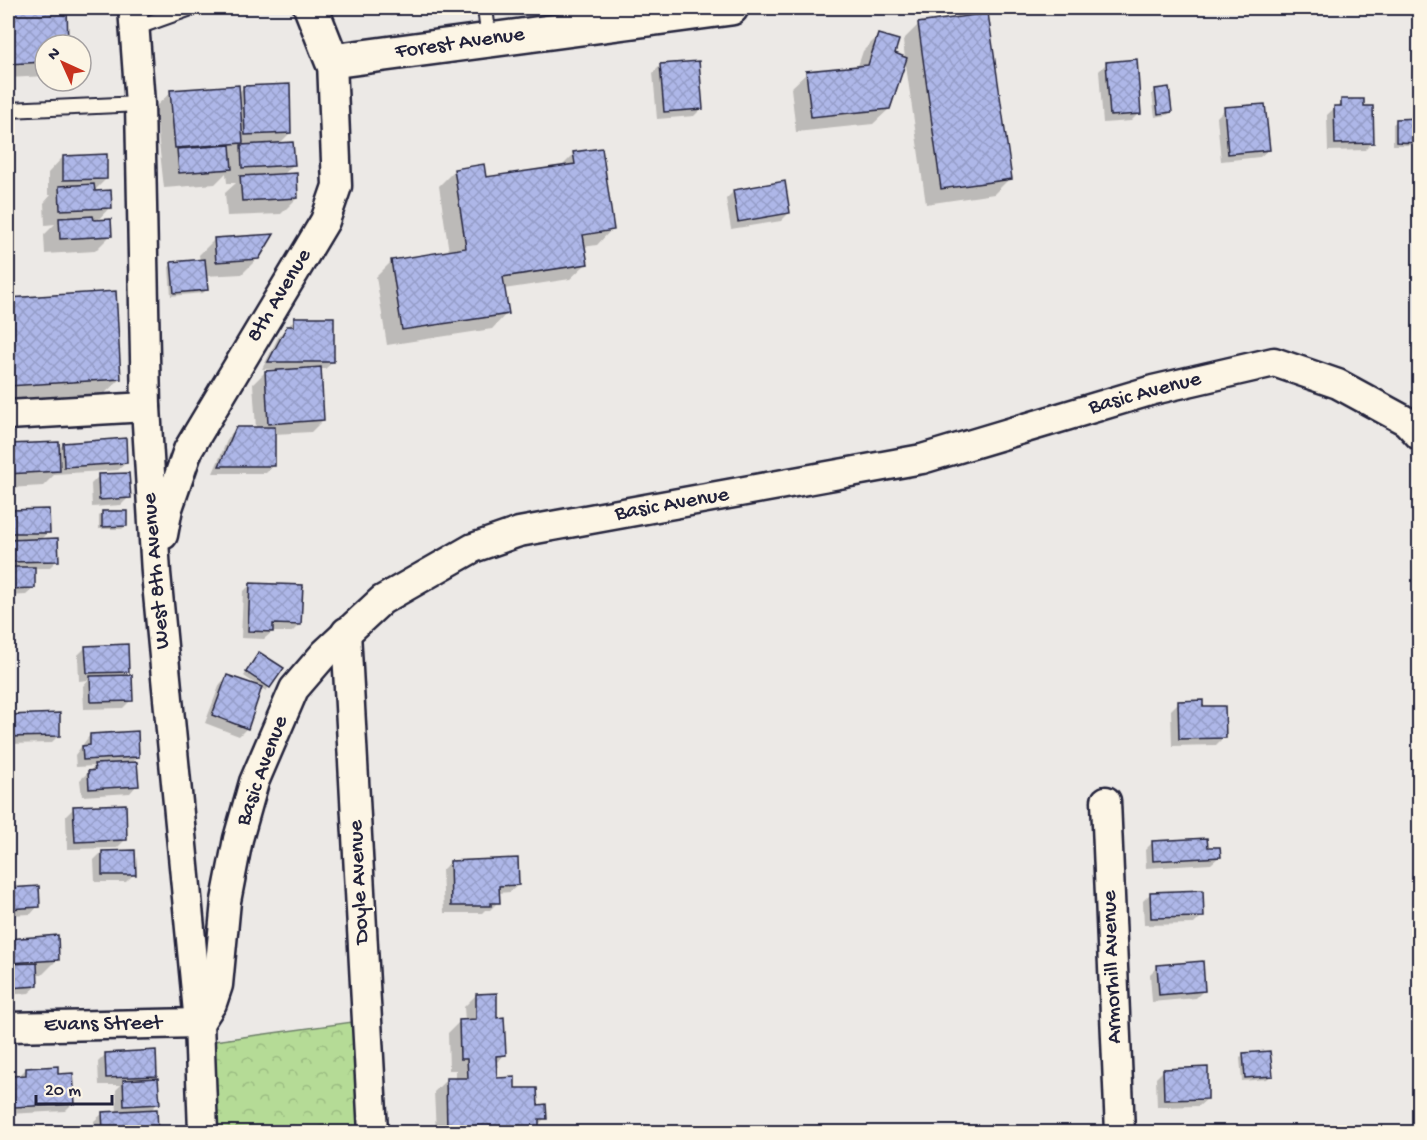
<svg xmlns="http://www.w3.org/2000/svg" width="1427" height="1140" viewBox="0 0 1427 1140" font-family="'Gochi Hand',sans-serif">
<defs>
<pattern id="forest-crowns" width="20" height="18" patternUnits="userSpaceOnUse" patternTransform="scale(1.5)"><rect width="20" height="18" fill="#b5db96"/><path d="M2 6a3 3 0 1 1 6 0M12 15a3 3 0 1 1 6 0" fill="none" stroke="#9bbc82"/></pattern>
<pattern id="building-cross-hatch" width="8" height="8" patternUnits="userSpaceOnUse" patternTransform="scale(1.5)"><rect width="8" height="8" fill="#aeb7e8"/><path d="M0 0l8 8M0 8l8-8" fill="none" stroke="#959dc8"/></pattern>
</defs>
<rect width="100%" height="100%" fill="#ece9e6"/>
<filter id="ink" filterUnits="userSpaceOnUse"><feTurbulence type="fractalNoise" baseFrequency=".0167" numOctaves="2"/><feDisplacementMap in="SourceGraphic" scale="12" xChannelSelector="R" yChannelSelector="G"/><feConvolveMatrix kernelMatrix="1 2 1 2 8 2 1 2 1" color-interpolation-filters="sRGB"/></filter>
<g filter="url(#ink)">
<polygon fill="url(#forest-crowns)" stroke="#6c7e68" stroke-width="1.5" points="367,1020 374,1132 206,1132 200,1043"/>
<g fill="#0003">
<polygon points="65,8 67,45 45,45 45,76 8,78 8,9"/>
<polygon points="389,8 447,8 390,16"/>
<polygon points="1410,8 1420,8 1420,59 1418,59"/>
<polygon points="987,15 1010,178 994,194 926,204 905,59 889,109 873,124 796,132 791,88 807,73 858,66 863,51 879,35 893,54 905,59 903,40 918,25"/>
<polygon points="1107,63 1139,113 1131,121 1103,123 1099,71"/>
<polygon points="661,65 702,108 694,116 657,119 653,73"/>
<polygon points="244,87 290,133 279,144 293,165 282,176 297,198 281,214 227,216 225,193 236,183 227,183 226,173 215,184 164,188 155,107 171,92 238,93"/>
<polygon points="1156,90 1171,112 1167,115 1155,117 1152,94"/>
<polygon points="1342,101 1372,143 1365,150 1328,151 1327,115"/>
<polygon points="1225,109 1268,150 1260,157 1221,161 1217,117"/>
<polygon points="1397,121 1418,142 1414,145 1393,145 1393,124"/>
<polygon points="574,154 612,229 597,245 583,247 586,264 570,279 504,289 507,313 492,329 387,345 376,277 392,261 449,252 439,186 455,170 485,179 561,167"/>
<polygon points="63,157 106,179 92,193 110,207 96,222 111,235 95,251 45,254 44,235 55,224 45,225 44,203 51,195 48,195 48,173"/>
<polygon points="784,183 789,213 781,221 731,229 726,199 733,192"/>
<polygon points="215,239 258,258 242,274 205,276 206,290 203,293 171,296 169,267 172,264 200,261 199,255"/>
<polygon points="115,293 120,379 104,394 8,400 8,299"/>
<polygon points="295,319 333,362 325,369 320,369 323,420 311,432 274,434 274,465 266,473 213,473 229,436 237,428 256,428 253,384 265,372 275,372 275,369 262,369 279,336"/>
<polygon points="58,444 58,450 63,444 126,463 118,470 55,474 43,486 8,488 8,446"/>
<polygon points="99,476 129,497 121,505 92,507 91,484"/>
<polygon points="48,511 48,532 40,540 57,560 49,568 34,568 34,588 26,595 8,596 8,512"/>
<polygon points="103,512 126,526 122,529 99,529 99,516"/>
<polygon points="250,585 300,624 292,632 272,632 264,639 241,638 243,592"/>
<polygon points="86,647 127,671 122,677 131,700 123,708 84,709 83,686 88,680 79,681 78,655"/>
<polygon points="256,657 269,687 266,691 244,676"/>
<polygon points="227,677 247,728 239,736 205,723 220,684"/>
<polygon points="1179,702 1202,707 1224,737 1216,745 1172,746 1171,710"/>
<polygon points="58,715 59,735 51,743 8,744 8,717"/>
<polygon points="90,735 137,757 131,764 137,785 130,793 82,796 80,780 95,766 76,767 75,755"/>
<polygon points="74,808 125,840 117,848 67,849 66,816"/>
<polygon points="1153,842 1206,849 1219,857 1211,864 1146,868 1145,850"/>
<polygon points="102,852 134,874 126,882 95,882 94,860"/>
<polygon points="450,862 518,885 510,892 498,893 498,902 490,910 485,910 482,913 444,913 442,870"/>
<polygon points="38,888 38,906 31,914 8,915 8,890"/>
<polygon points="1151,893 1202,916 1194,924 1144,925 1143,901"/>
<polygon points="56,937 58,959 42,975 36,975 37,986 29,993 8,995 8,940"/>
<polygon points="1158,966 1204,990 1196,998 1152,1002 1150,974"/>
<polygon points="476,995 496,1019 504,1055 495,1064 495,1079 536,1106 545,1118 537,1126 538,1132 436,1132 434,1092 446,1080 456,1079 456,1070 449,1070 448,1033 460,1021 465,1021 464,1007"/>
<polygon points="106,1054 155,1076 151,1080 158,1103 150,1111 156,1111 157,1132 95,1132 94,1121 102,1114 117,1113 116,1090 121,1085 99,1085 98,1062"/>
<polygon points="1243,1055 1271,1075 1267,1079 1242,1081 1240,1058"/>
<polygon points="26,1069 56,1076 73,1103 65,1111 8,1114 8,1083 13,1077 18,1077"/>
<polygon points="1164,1070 1207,1099 1199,1106 1157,1107 1156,1078"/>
</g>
<g fill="url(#building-cross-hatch)" stroke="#22223b" stroke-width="1.5">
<polygon points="8,8 67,8 68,45 45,45 45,62 8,64"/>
<polygon points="988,13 1012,179 941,189 918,23"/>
<polygon points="878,34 899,40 895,53 907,58 890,109 811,117 806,71 868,65"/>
<polygon points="1137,59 1141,114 1110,116 1106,62"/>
<polygon points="699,61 703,109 664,112 660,64"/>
<polygon points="290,84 291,133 245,135 243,86"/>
<polygon points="239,85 243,143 175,148 170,90"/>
<polygon points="1169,87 1172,112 1158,114 1155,89"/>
<polygon points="1341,99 1364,99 1364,106 1373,106 1374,143 1335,144 1334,106 1341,106"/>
<polygon points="1265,104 1270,150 1228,154 1224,107"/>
<polygon points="1419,118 1419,143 1396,142 1396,119"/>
<polygon points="293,142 295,165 242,168 241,145"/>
<polygon points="230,145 232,169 179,173 177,149"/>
<polygon points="602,148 614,230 583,235 588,264 503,277 509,314 402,330 391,260 466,248 454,169 484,164 486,177 575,164 573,152"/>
<polygon points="107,154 107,179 63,180 63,156"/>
<polygon points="297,173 298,198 242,201 240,176"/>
<polygon points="785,181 790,213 738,222 733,190"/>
<polygon points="94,184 95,191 111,190 112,208 60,210 59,186"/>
<polygon points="93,216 94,220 111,219 112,236 60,239 59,218"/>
<polygon points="274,234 259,259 216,262 214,238"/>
<polygon points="205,259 208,290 174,293 171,262"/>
<polygon points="116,291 121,379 8,386 8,298"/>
<polygon points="294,317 334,317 334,362 268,362 287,326 294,326"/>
<polygon points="321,367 324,420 268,424 265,371"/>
<polygon points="236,427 275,427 275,466 219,466"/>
<polygon points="126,438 127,463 64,467 63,443"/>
<polygon points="59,442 60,471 8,474 8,444"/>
<polygon points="129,473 131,498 99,500 98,474"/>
<polygon points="49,509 50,533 8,533 8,510"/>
<polygon points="102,511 127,511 127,526 102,527"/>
<polygon points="58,538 59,561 8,562 8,540"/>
<polygon points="8,567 35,567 35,588 8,589"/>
<polygon points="250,583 303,585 301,625 273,624 273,632 248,631"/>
<polygon points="128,644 129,672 87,673 85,646"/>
<polygon points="259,652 284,668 270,688 246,672"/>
<polygon points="132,675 133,701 91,702 90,676"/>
<polygon points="227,675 262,687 248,729 212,715"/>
<polygon points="1203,700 1203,706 1225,706 1226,738 1179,739 1178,701"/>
<polygon points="60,713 60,736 8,737 8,715"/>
<polygon points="138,731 139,757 83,760 82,746 90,745 90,734"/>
<polygon points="137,762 139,786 89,789 88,771 95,770 94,764"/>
<polygon points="126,804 127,840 75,842 73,806"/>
<polygon points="1207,838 1208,847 1220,847 1221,857 1153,861 1152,841"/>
<polygon points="135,850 136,875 102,875 102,851"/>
<polygon points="518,858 519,885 499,886 500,903 491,903 491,906 451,906 450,861"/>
<polygon points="39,886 40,907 8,909 8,888"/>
<polygon points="1203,890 1204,917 1151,918 1150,892"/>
<polygon points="58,935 59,960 8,963 8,939"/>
<polygon points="1203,961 1205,991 1159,995 1157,965"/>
<polygon points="37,963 38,986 8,988 8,964"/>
<polygon points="497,993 497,1018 504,1017 506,1055 496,1056 497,1078 515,1077 515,1088 537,1088 538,1105 546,1104 547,1119 539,1119 539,1132 447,1132 446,1078 468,1078 467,1059 460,1059 459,1020 476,1019 476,994"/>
<polygon points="156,1050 157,1076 106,1078 105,1053"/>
<polygon points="1270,1051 1273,1076 1245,1078 1243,1053"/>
<polygon points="58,1066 58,1074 73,1073 75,1104 14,1107 12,1076 26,1075 26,1068"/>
<polygon points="1208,1067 1208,1099 1164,1100 1163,1069"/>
<polygon points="158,1078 160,1104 124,1106 123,1080"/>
<polygon points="157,1109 158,1132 103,1132 102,1112"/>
</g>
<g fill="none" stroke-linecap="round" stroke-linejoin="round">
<g stroke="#22223b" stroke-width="18">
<g id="service">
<polyline points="485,8 489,40"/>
<polyline points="135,28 191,8"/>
<polyline points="8,110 140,104"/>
</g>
</g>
<g stroke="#22223b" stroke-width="33">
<g id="minor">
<polyline points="133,8 140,104 146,407 156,573 199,1023 203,1132"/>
<polyline points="8,415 146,407"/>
<polyline points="163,535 168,508 188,450 325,221 337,186 332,61"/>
<polyline points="346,632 373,1132"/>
<polyline points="1106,801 1120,1132"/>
<polyline points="8,1027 199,1023 212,1003 218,985 226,901 238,839 254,782 294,689 325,653 382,600 473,548 519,532 922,459 1153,390 1274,362 1338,384 1406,421 1420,436"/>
</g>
</g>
<g stroke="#22223b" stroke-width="38">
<polyline id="tertiary" points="311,8 332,61 731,8"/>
</g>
<use href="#service" stroke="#fcf5e5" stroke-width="14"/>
<use href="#minor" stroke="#fcf5e5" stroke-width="28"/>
<use href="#tertiary" stroke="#fcf5e5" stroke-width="33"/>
</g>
</g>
<g text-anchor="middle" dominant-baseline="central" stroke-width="4.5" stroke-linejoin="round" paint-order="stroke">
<g font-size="22" fill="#22223b" stroke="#fcf5e5">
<text transform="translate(460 44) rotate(-8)">Forest Avenue</text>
<text transform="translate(280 296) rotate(-59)">8th Avenue</text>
<text transform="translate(1145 394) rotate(-15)">Basic Avenue</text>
<text transform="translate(672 505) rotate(-10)">Basic Avenue</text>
<text transform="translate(157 571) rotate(-95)">West 8th Avenue</text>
<text transform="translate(263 771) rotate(-70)">Basic Avenue</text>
<text transform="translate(360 882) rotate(-93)">Doyle Avenue</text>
<text transform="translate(1113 967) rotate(-92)">Armorhill Avenue</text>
<text transform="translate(103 1025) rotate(-1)">Evans Street</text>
</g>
</g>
<rect width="1427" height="1140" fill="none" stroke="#fcf5e5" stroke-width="30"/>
<rect x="15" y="15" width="1397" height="1110" fill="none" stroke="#22223b" stroke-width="2" filter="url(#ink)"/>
<g transform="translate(63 63) rotate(315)"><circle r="28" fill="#fcf5e5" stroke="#a5a1a1" stroke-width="1.5"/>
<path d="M0-4.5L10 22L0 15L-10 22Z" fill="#c8321e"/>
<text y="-9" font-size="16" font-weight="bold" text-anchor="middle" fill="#22223b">N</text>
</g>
<path d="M36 1095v9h76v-9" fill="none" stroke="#22223b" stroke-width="3"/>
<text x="45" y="1095" font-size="18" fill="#22223b" stroke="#fcf5e5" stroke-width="4.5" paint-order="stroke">20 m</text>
</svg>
